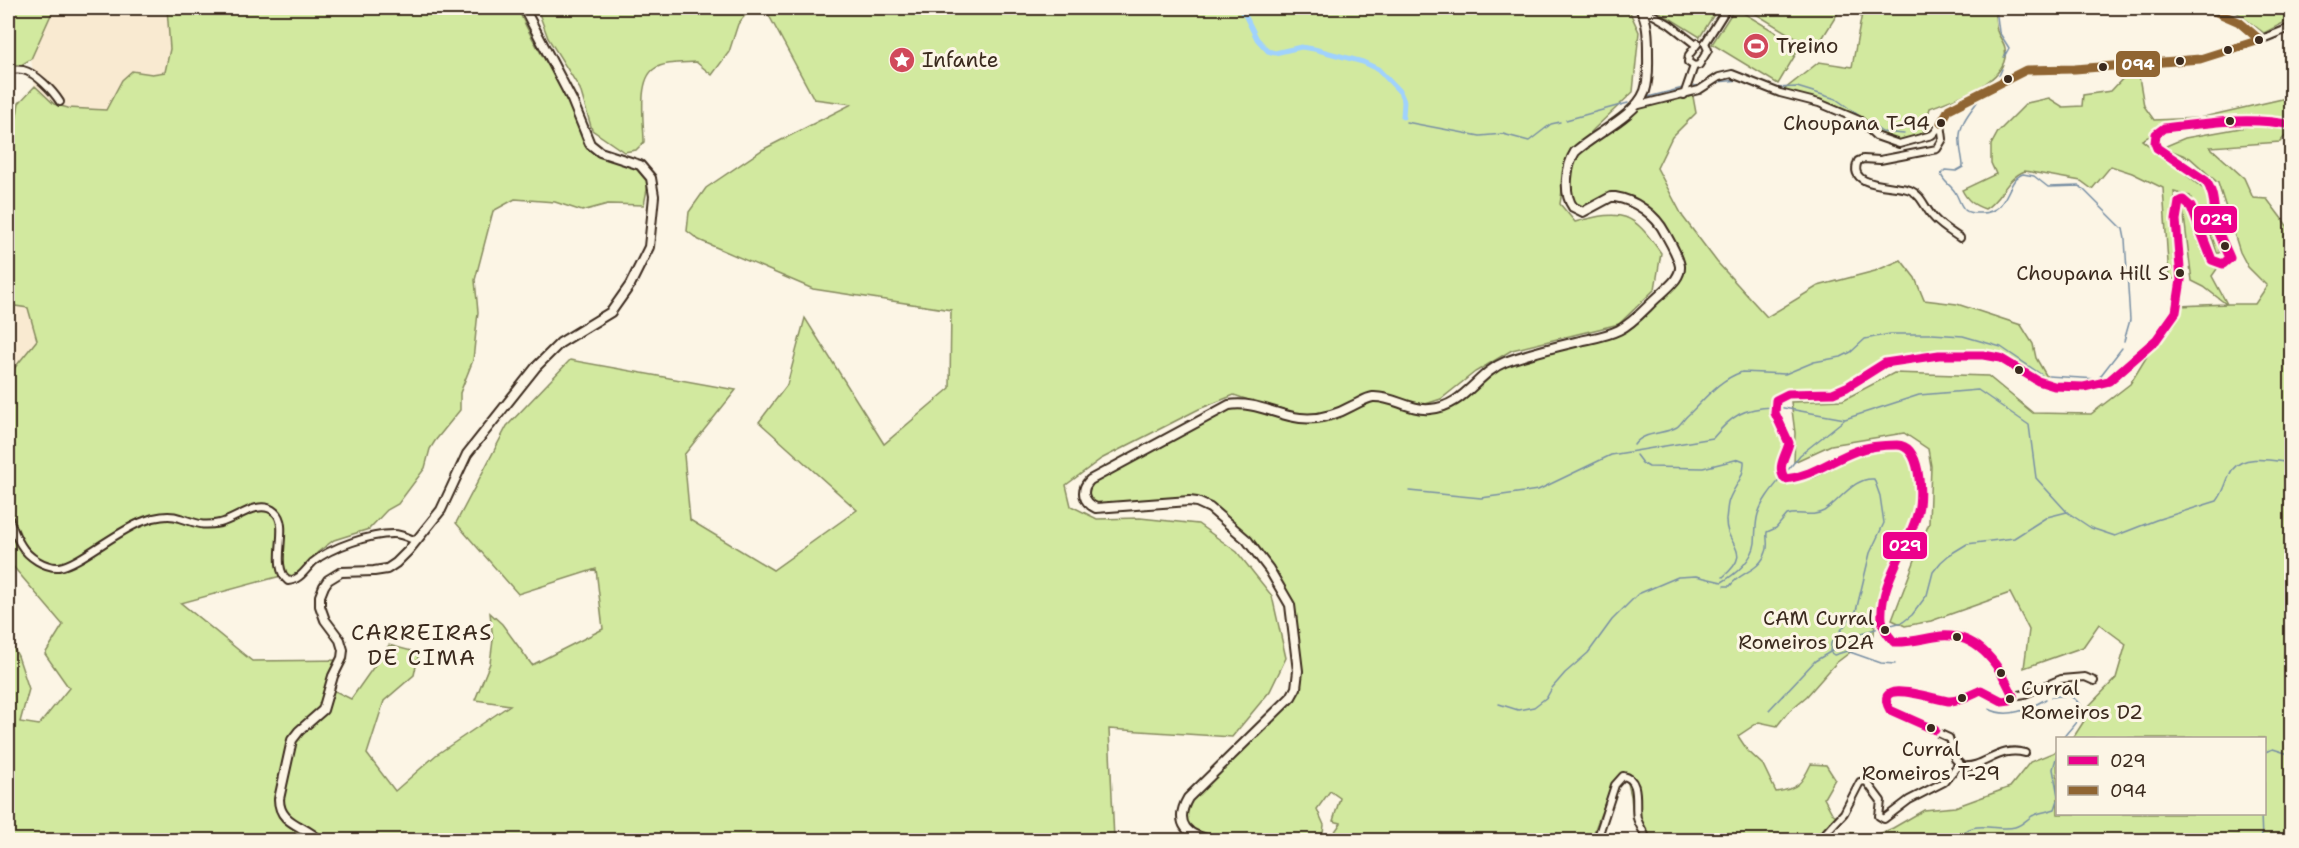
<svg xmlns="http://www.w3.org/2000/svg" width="2299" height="848" viewBox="0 0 2299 848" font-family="'Shantell Sans',sans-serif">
<rect width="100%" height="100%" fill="#fcf5e5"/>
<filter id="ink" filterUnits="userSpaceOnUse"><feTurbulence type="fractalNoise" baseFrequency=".0167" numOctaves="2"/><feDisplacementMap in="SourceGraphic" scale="12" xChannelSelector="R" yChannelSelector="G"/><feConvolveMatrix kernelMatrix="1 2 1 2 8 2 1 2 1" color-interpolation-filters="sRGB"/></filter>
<g filter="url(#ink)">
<g fill="#f9ead1">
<polygon points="54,8 167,8 170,49 165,72 122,80 106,110 68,108 54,104 35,86 31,59"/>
<polygon points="8,302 9,305 28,308 37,340 8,376"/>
</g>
<g fill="#d2e99f" stroke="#868a5e" stroke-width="1.5">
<polygon points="8,8 54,8 31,59 18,67 8,63"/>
<path d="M167,8H518C531,43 555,72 571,106C578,120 578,137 587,149L638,168L649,179L644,205L608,204L582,211L555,202L515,199L493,211L475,280L478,312L473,360L460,393V410L435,441L430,449L425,468L398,504L387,510L369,529L334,540L318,552L294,577L288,574L181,603L252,661L347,660L329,688L351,699L389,645L419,653L414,675L384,701L367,754L395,791L436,755L510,705L475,700L490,663L493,640L490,613L502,624L532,665L603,629L596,569L518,594L456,523L507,426L570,360L736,390L684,455L690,520L773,570L857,510L759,422L787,385L805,318L884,444L950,388L951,310L813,289L699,240L687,231L689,212L706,188L762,150L852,104L814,99L766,10L762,8H1628L1639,32L1633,92L1594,129L1567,158L1560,204L1575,222C1624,209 1632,212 1661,253L1655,289L1619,324L1512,350L1475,372L1441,399L1416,407L1440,408L1494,367L1605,335L1629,324L1662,293L1680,266L1661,224L1619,197L1591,210L1573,207L1568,171L1582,146L1621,114L1635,106L1692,91L1696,113L1672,137L1657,168L1683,217L1717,262L1767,317L1818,286L1875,271L1901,260L1915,278L1924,300L1957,304L2021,325L2033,344L2036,358L2047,377L2041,383L2018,367L1993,356H1928L1885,363L1833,393L1788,394L1774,403C1778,413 1790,436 1789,445C1787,458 1778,470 1786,483C1817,484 1840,460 1867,452C1878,449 1890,449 1901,448L1913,458C1915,478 1918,499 1913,518C1907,540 1895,559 1886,579C1879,596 1875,615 1874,634L1836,663L1807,696L1788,712L1777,726L1759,722L1738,736L1748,751L1763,765L1776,792C1798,789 1802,783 1811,764L1826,765L1835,779L1824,798L1832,813L1838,817L1817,840H1642L1633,818L1631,796L1627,779L1617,778L1611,787L1591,840H1329L1341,823L1333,821L1340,798L1330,791L1317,809L1324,825L1322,840H1214L1199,838L1182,822L1188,798L1280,709L1297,679L1293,624L1282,587L1256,550L1197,502L1103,508L1086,501L1090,480L1229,405L1299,417L1234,395L1199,409L1101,459L1066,485L1071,506L1097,519L1140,518L1198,524L1237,552L1272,596L1286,658L1270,691L1232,737L1109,729L1114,840H8V638L18,656L29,689L20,722L39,725L69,688L45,654L63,625L11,564H8V421L10,419L8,414V376L37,340L28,308L9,305L8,302V138L16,121L19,103L35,86L54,104L68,108L106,110L122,80L132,71L152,74L165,72L170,49Z"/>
<path d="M537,8H751L738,24L729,52L712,75L696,62C684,63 664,62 654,69C637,81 644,123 644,142L636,150L624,152L592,130L580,89L548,38Z"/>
<polygon points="1653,8 1718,8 1700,37"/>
<polygon points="1735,8 1800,47 1778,84 1712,44"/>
<polygon points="1746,8 1841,8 1815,50"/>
<path d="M1863,8H1995C1995,15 1995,23 1997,31C1999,37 2004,42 2005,48C2011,83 1954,98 1930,108L1921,139L1899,144L1876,136L1819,103L1780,93L1819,62L1852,67Z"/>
<polygon points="2231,8 2291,8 2291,19 2264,33"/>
<path d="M2138,71L2144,106L2154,120L2199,118L2291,97V119C2258,111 2228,118 2195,124C2175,129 2161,129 2142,140L2206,191L2220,253H2217L2213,240L2190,196L2174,192L2180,273L2174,279L2169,278L2163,188L2132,173L2111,166L2092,189L2081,181L2025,171C2006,178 2001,200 1985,209C1973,205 1967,200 1962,190L1996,174L1991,163V145L1998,132L2027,103L2049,98L2063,107L2082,106L2083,95L2111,91L2128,73Z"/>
<polygon points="2252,126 2285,129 2291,133 2291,138 2286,135 2280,142 2210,147 2244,178 2253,198 2267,199 2288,227 2285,238 2291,254 2291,840 1838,840 1849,832 1872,837 1893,828 1924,810 1955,807 2010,787 2030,762 2057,751 2058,814 2264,814 2264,738 2073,738 2084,721 2083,712 2116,678 2126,644 2099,624 2083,647 2024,668 2029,630 2010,593 1931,621 1905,626 1892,620 1929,523 1931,466 1928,449 1904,433 1831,445 1794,462 1795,433 1791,402 1843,400 1894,373 1988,376 2033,413 2091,414 2130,384 2178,306 2226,304 2204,287 2192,281 2183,208 2192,215 2205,250 2217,269 2212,276 2227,304 2255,304 2267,286 2248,267 2240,252 2218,183 2190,158 2170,150 2166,146 2185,138"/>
</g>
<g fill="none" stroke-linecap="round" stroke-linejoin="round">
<g stroke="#788fa4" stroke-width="1.5">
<polyline points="1996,8 1999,32 2009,48 2004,57"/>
<polyline points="1998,78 2002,69"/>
<polyline points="1716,82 1741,80"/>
<polyline points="1694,86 1702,85"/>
<polyline points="1774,88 1797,87 1836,99 1882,132 1904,134"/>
<path d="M1983,94C1973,109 1958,122 1960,142C1960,151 1963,159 1963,167L1956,171L1945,170L1941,174C1943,182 1951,185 1955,192C1963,206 1960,214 1981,213C2010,213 2005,180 2023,174L2034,176L2048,187L2080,186L2123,229L2125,239L2130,320L2124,341"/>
<polyline points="1644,98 1683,88"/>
<polyline points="1566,120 1628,103"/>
<polyline points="1406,122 1480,136 1503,134 1529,141 1551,124 1560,122"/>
<polyline points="2048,376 2098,379 2122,348"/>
<polyline points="1778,407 1845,419 1919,395 1978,390 2029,425 2036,478 2067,512"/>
<path d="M1634,445C1643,431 1664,435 1677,427C1681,424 1684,419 1687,416C1704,400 1718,380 1742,372L1785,374L1814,362L1841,357L1851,352L1865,339L1890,334H1932L1963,336L2001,347L2042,375"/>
<path d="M1636,455L1642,463L1649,467L1703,468L1739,459L1744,461C1745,477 1734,486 1729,500C1727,505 1727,513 1726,519C1725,547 1755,550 1723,577"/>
<polyline points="1784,475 1800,455 1844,420"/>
<path d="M1409,491L1481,498L1538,490L1611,455L1713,438C1732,415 1744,408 1773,407"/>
<path d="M1724,586H1730C1740,572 1760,571 1766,552C1769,546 1766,539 1767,532L1776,528L1787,515C1799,511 1811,518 1824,511C1840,501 1854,477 1874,479L1880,496L1884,523L1870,553L1856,611L1831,643L1830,651"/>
<path d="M1887,626L1903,622L1912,615L1927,595L1933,572L1941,562L1949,555L1967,544L2014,538L2047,517L2067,512L2091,528L2115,536L2156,520L2217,501C2225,491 2226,480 2232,470C2244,453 2274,461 2292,463"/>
<polyline points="1831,653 1834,655 1847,651 1881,663 1895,664"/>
<path d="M2051,697L2069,695C2095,711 2073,723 2063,738"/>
<path d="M1499,704L1518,710L1534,707L1547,697L1552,688L1565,673L1588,653L1612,620L1638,594L1678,577L1696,576L1722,582C1736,574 1753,559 1755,543C1756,533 1755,524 1758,514C1762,501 1772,489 1781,478"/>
<path d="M1989,709C2008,719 2029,709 2046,699"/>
<polyline points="1769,710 1815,661 1862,633 1882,627"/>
<polyline points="2058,751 2053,769 2058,796"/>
<polyline points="2264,755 2265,752 2273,749 2292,755"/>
<polyline points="2261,814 2262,840"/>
<path d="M1959,840C1969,817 1997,832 2015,827C2022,825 2026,820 2032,816C2039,812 2047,812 2055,809L2058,800"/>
</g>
<polyline stroke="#a0d2fd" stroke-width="5" points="1238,8 1245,15 1257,39 1268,51 1275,53 1301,47 1314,49 1363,62 1378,69 1400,92 1404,101 1403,117"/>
<g stroke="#3b2a1e" stroke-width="10">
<g id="minor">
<polyline points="1641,8 1669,24 1696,45"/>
<polyline points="2207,8 2239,22 2260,40"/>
<polyline points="1705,43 1727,8"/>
<polyline points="1694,66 1688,62 1689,55 1698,43"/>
<polyline points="1694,66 1699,65 1708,50 1705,43"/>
<path d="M8,70C12,70 18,69 23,70C36,73 53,91 60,102"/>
<polyline points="1684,95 1694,66"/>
<polyline points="1635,106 1699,90 1719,77 1732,74 1780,93 1819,103 1859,120 1876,136 1899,144 1932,135 1936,131 1949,109 2026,70 2075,69 2200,59 2260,40 2292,27"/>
<path d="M1941,124L1943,139L1937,149L1880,160L1863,159L1858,161C1846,189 1896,184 1910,190C1922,195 1925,209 1934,218C1941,226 1951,232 1960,238"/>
<path d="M8,516C12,525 15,536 21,545C28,557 45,568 59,567C78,565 119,529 144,521C154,517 169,514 180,518C197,523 201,527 220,523C237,519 259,498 275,512C291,526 269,565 288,581C300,580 305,570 313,562C331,547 371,534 393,534C402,534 409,538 416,541"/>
<path d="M2013,696C2002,668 1979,635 1946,636C1929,636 1911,644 1894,642C1858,621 1911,542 1918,513C1922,497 1918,478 1916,461L1909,449L1901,445C1888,445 1872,446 1859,450C1832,459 1819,478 1785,479C1774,469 1787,456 1789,443L1775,413L1776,400C1790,387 1816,398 1833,393C1853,388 1866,370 1885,363C1909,355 1969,352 1994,356C2012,359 2023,373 2038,381C2054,390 2093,390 2109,381C2129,363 2166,337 2176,312C2180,302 2180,290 2181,280C2183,261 2172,219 2177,206C2178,202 2179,202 2183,200L2191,207L2212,260L2223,264L2230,258C2226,247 2220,238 2217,227C2212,210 2218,195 2206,181L2157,148L2155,143L2156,134L2164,128C2206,124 2250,114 2292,125"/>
<path d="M2025,753C1999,745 1984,769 1962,766L1955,759L1949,738L1895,713L1887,706L1886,699L1892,692L1901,691L1949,701L1956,700L1981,690L2002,701L2007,700L2013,696L2025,694L2061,679L2085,677L2094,681"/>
<path d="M1597,840L1615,785L1623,776C1642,779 1634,805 1637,818C1639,826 1645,833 1647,840"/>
<polyline points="1819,840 1844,813 1860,782 1866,781 1881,801 1879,816 1884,819 1909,800 1944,782 1959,764"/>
</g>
</g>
<g stroke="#3b2a1e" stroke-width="12">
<g id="major">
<path d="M319,840C304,825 279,824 279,799L292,740L299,731L323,710L333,676L342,658L343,650L340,640L325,620L320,606V596L324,586L328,580L341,572L374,571L387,569L396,563L408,551L441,510L467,454L536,367L560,343L611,312L630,285L649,247L654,196L651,178L640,165L600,152L590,144L572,100L524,8"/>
<path d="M1214,840C1188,837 1173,824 1188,798L1291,697L1296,688L1298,671L1290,605L1269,569L1247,540L1210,508L1197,502L1189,501L1096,508C1083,502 1080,490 1090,480L1229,405C1255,401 1275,415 1300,418C1319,420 1336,415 1352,406C1359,403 1366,398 1373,397C1393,396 1410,411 1430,409C1464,407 1477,373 1505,362C1529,353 1555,347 1580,341C1593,338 1607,336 1619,330C1635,322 1647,306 1660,295C1668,287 1681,278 1680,266C1678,255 1670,242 1665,233C1656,215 1635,200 1615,197H1611L1583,212L1573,207C1563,194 1566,166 1575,152C1595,133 1635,117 1645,91C1649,79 1648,65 1648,53C1648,37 1648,22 1640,8"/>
</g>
</g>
<use href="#minor" stroke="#fcf5e5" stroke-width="6"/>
<use href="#major" stroke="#fcf5e5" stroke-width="8"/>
<g stroke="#fcf5e5" stroke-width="14">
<g id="bus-1">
<path d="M2013,696C2000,666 1978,633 1941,636C1925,638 1910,643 1894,642C1887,634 1883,629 1882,619C1879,583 1910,545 1918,511C1922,494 1921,445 1897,445C1883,445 1869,446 1856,451C1831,460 1813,476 1785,479C1776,467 1786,456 1789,443L1775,413L1776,400L1788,394L1833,393L1847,387L1885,363L1939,355H1983L2000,358L2038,381L2054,386L2084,387L2109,381L2156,340L2176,312L2181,280L2176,220L2179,202L2183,200L2191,207L2212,260L2223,264L2230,258C2226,248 2220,238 2217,227C2213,211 2216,195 2206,181L2157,148L2155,143L2156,134L2164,128C2207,123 2249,116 2292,125"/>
<path d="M1935,730L1890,710C1870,675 1938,701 1950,701C1960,701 1972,694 1981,690L2002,701L2010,700L2013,696"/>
</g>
</g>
<g stroke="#fcf5e5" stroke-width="14">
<g id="bus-2">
<polyline points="2207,8 2239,22 2260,40"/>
<polyline points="1941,123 1949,109 2026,70 2075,69 2200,59 2260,40"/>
</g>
</g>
<use href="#bus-1" stroke="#ec008c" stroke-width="9"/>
<use href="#bus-2" stroke="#906532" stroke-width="9"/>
</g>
</g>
<defs>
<g id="stadium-disc" transform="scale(1.35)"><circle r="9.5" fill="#d1495b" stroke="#fcf5e5"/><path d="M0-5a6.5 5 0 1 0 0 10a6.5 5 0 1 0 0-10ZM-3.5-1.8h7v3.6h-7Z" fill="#fff"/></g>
<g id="sight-disc" transform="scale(1.35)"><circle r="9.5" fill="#d1495b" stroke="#fcf5e5"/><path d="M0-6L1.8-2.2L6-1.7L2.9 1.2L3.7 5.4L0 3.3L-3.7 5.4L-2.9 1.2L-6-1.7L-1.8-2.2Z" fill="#fff"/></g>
</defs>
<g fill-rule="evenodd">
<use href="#stadium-disc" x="1756" y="46"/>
<use href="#sight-disc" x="902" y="60"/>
</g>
<g fill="#3b2a1e" stroke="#fcf5e5" stroke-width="2">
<circle cx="2259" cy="40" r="5"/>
<circle cx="2228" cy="50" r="5"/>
<circle cx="2180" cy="61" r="5"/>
<circle cx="2103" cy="67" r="5"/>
<circle cx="2008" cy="79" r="5"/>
<circle cx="2230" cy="121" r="5"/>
<circle cx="1941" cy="123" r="5"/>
<circle cx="2225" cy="246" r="5"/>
<circle cx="2180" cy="273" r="5"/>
<circle cx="2019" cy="370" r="5"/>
<circle cx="1885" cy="630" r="5"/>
<circle cx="1957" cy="637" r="5"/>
<circle cx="2001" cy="673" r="5"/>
<circle cx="1962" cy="698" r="5"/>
<circle cx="2010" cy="699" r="5"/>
<circle cx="1931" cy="728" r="5"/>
</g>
<g text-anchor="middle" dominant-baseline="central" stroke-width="6" stroke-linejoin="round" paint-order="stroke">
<g font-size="20" fill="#3b2a1e" stroke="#fcf5e5" text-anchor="end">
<text x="1930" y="123">Choupana T-94</text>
<text x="2169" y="273">Choupana Hill S</text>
<text x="1874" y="618">CAM Curral<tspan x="1874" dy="24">Romeiros D2A</tspan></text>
<text x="2021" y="688" text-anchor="start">Curral<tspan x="2021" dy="24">Romeiros D2</tspan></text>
<text x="1931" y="749" text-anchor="middle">Curral<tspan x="1931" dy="24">Romeiros T-29</tspan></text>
</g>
<g font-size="21" fill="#3b2a1e" stroke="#fcf5e5" text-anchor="start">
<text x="1776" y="46">Treino</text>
<text x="922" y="60">Infante</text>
</g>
<g font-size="22" letter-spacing="1.5" fill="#3b2a1e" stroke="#fcf5e5">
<text x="422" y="632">CARREIRAS<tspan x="422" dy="25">DE CIMA</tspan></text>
</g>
</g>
<g stroke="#fcf5e5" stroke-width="2">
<rect x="2115" y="50" width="46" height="28" rx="6" fill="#906532"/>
<rect x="2193" y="205" width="45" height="29" rx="6" fill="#ec008c"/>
<rect x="1882" y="531" width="46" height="29" rx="6" fill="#ec008c"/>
</g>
<g font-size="16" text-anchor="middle" font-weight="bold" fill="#fff">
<text x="2138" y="70">094</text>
<text x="2216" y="225">029</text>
<text x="1905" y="551">029</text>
</g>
<rect width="2299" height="848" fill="none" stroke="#fcf5e5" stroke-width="30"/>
<rect x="15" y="15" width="2269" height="818" fill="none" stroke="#3b2a1e" stroke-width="2" filter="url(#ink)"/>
<rect x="2056" y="737" width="210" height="78" fill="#fcf5e5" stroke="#afa495" stroke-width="1.5"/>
<rect x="2068" y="756" width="30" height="9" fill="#ec008c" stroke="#afa495" stroke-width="1.5"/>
<text x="2110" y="767" font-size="18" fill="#3b2a1e">029</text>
<rect x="2068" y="786" width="30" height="9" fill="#906532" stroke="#afa495" stroke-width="1.5"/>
<text x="2110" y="797" font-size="18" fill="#3b2a1e">094</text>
</svg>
